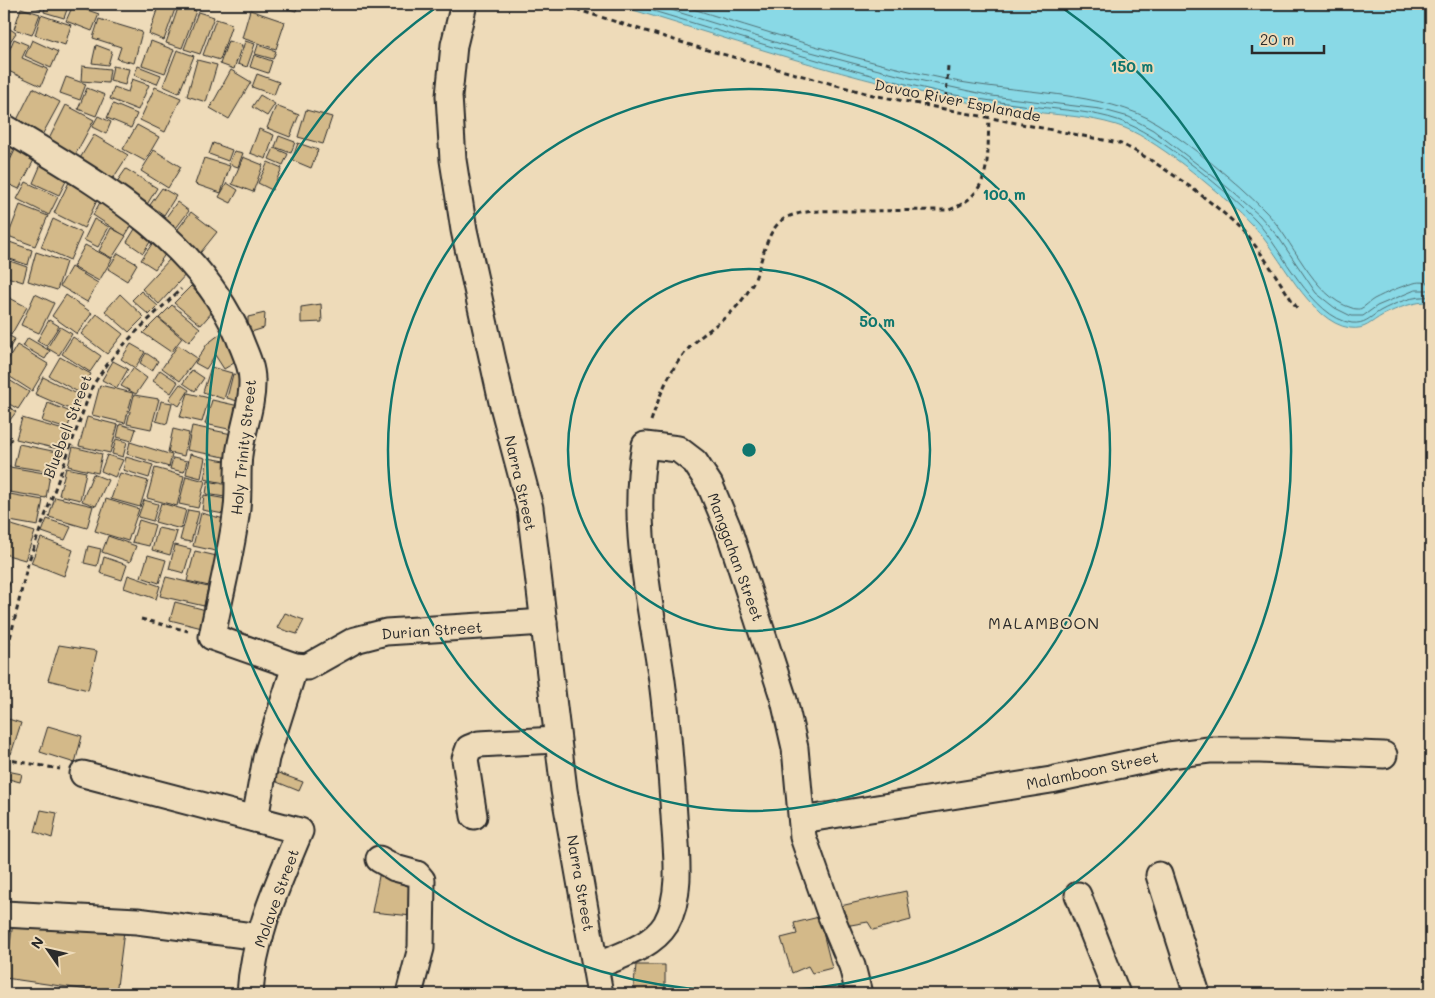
<svg xmlns="http://www.w3.org/2000/svg" width="1435" height="998" viewBox="0 0 1435 998" font-family="Mali,sans-serif">
<rect width="100%" height="100%" fill="#eedbb9"/>
<filter id="ink" filterUnits="userSpaceOnUse"><feTurbulence type="fractalNoise" baseFrequency=".02" numOctaves="2"/><feDisplacementMap in="SourceGraphic" scale="10" xChannelSelector="R" yChannelSelector="G"/><feConvolveMatrix kernelMatrix="1 2 1 2 8 2 1 2 1" color-interpolation-filters="sRGB"/></filter>
<g filter="url(#ink)">
<path fill="#89d9e6" stroke="#63939b" d="M613,4H1431V302C1415,301 1398,308 1383,315C1370,322 1366,330 1350,328C1309,322 1280,253 1253,226C1227,198 1160,142 1125,128C1099,118 1070,116 1043,113C1011,109 979,105 947,98C833,75 724,37 613,4Z"/>
<g fill="none" stroke-linecap="round" stroke-linejoin="round">
<g stroke="#517176" stroke-width="1">
<path d="M630,4C734,35 838,69 944,93C979,100 1013,104 1048,108C1074,111 1103,113 1128,124C1164,139 1230,193 1257,222C1282,249 1312,318 1352,323C1365,324 1369,318 1380,311C1395,303 1414,295 1431,297"/>
<polyline points="652,4 781,44 905,77 992,96 1100,109 1129,117 1153,130 1175,147 1227,187 1260,216 1279,238 1316,293 1335,308 1351,316 1363,316 1377,306 1415,290 1431,290"/>
<path d="M677,4C767,32 857,61 950,80C1012,93 1107,91 1158,124C1196,149 1233,179 1265,211C1293,238 1312,297 1352,308C1353,309 1359,309 1360,309C1365,307 1370,301 1374,299C1386,293 1401,286 1414,283C1420,281 1426,283 1431,283"/>
</g>
</g>
<g fill="#d3b989" stroke="#2b2b2b">
<polygon points="24,4 43,4 42,9"/>
<polygon points="46,4 69,4 64,18 44,12"/>
<polygon points="78,4 96,4 94,9"/>
<polygon points="159,4 175,9 164,40 149,34"/>
<polygon points="273,4 298,4 296,11"/>
<polygon points="73,5 99,14 92,31 66,21"/>
<polygon points="179,5 196,11 182,48 166,43"/>
<polygon points="21,8 40,14 32,35 14,29"/>
<polygon points="250,10 285,22 276,49 242,38"/>
<polygon points="198,12 214,17 200,54 184,49"/>
<polygon points="41,15 71,25 65,45 35,35"/>
<polygon points="99,19 142,32 134,63 117,59 121,47 93,38"/>
<polygon points="216,19 232,24 220,60 203,55"/>
<polygon points="4,25 16,33 7,46 4,44"/>
<polygon points="14,39 28,45 22,58 48,69 41,86 4,69 4,62"/>
<polygon points="32,40 58,52 51,68 25,56"/>
<polygon points="151,41 174,50 165,73 142,65"/>
<polygon points="228,41 242,45 234,69 220,64"/>
<polygon points="245,41 255,44 247,67 238,64"/>
<polygon points="96,45 112,51 108,65 92,63"/>
<polygon points="258,45 276,51 273,59 255,54"/>
<polygon points="177,50 194,56 179,93 163,86"/>
<polygon points="254,55 272,61 268,73 250,67"/>
<polygon points="197,60 217,65 206,102 187,96"/>
<polygon points="82,66 110,69 108,83 81,81"/>
<polygon points="113,66 129,69 125,85 110,81"/>
<polygon points="138,66 161,75 157,84 134,75"/>
<polygon points="231,70 251,82 229,119 210,108"/>
<polygon points="257,74 279,82 274,95 252,87"/>
<polygon points="66,77 86,84 80,100 60,93"/>
<polygon points="132,79 149,85 138,110 110,99 114,87 128,92"/>
<polygon points="155,87 181,98 165,132 140,120"/>
<polygon points="33,88 60,102 41,137 15,124"/>
<polygon points="87,88 105,95 96,116 78,109"/>
<polygon points="260,95 275,104 267,116 252,107"/>
<polygon points="113,104 137,114 131,128 107,118"/>
<polygon points="66,105 94,120 74,157 47,143"/>
<polygon points="276,106 299,115 290,137 267,128"/>
<polygon points="306,110 332,117 323,144 298,137"/>
<polygon points="98,116 111,122 106,134 92,127"/>
<polygon points="137,125 159,137 145,161 123,149"/>
<polygon points="259,129 274,135 266,159 250,153"/>
<polygon points="94,135 128,155 112,180 79,160"/>
<polygon points="279,136 295,142 291,153 275,147"/>
<polygon points="4,142 15,147 4,170"/>
<polygon points="213,143 232,150 228,161 209,154"/>
<polygon points="298,143 318,150 311,168 292,160"/>
<polygon points="16,148 35,158 19,189 4,182 4,173"/>
<polygon points="274,148 288,154 283,165 269,159"/>
<polygon points="154,150 181,167 168,188 141,171"/>
<polygon points="234,151 243,153 238,167 229,164"/>
<polygon points="243,157 263,165 253,192 232,184"/>
<polygon points="204,158 230,166 221,193 195,184"/>
<polygon points="42,162 69,175 59,195 33,183"/>
<polygon points="268,162 282,168 272,190 258,183"/>
<polygon points="126,169 157,188 146,206 114,186"/>
<polygon points="71,178 100,194 84,228 54,213"/>
<polygon points="26,182 58,197 49,215 17,199"/>
<polygon points="227,183 238,190 231,203 219,197"/>
<polygon points="162,188 176,196 164,215 150,205"/>
<polygon points="4,191 9,192 4,232"/>
<polygon points="103,197 135,220 125,236 93,215"/>
<polygon points="177,202 189,211 170,236 159,227"/>
<polygon points="20,205 48,216 35,246 8,236"/>
<polygon points="191,212 217,232 197,257 172,237"/>
<polygon points="53,219 82,233 70,260 41,247"/>
<polygon points="94,219 109,227 98,247 84,240"/>
<polygon points="138,224 155,234 143,253 127,242"/>
<polygon points="111,228 126,236 112,258 99,251"/>
<polygon points="4,240 32,250 28,265 4,257"/>
<polygon points="154,241 168,250 155,269 141,260"/>
<polygon points="85,245 112,259 99,281 73,267"/>
<polygon points="36,252 66,262 57,290 28,281"/>
<polygon points="118,253 137,264 127,281 108,269"/>
<polygon points="4,259 27,267 23,282 4,276"/>
<polygon points="170,259 187,273 159,304 142,289"/>
<polygon points="71,267 98,283 87,302 60,286"/>
<polygon points="191,286 213,311 201,325 174,303"/>
<polygon points="141,291 158,306 149,315 132,300"/>
<polygon points="35,294 54,303 39,333 21,325"/>
<polygon points="120,294 144,317 129,332 105,311"/>
<polygon points="4,295 27,307 11,335 4,330"/>
<polygon points="66,295 92,313 77,334 52,316"/>
<polygon points="321,304 322,322 301,323 301,307"/>
<polygon points="172,305 200,328 189,342 159,318"/>
<polygon points="265,313 264,328 248,333 248,317"/>
<polygon points="97,314 123,334 107,354 81,334"/>
<polygon points="158,318 182,338 171,352 143,333"/>
<polygon points="49,320 59,326 46,346 37,341"/>
<polygon points="60,327 72,334 59,355 47,348"/>
<polygon points="224,331 239,360 224,369 215,355 206,369 195,363 207,344"/>
<polygon points="4,333 15,339 4,357"/>
<polygon points="73,337 101,356 90,372 62,354"/>
<polygon points="28,338 50,351 45,359 23,346"/>
<polygon points="131,344 145,352 135,368 121,359"/>
<polygon points="17,345 48,364 32,391 4,373 4,367"/>
<polygon points="178,345 197,358 180,381 162,368"/>
<polygon points="146,353 158,361 152,371 140,363"/>
<polygon points="60,357 91,374 80,393 49,376"/>
<polygon points="113,361 128,369 117,388 102,380"/>
<polygon points="211,367 232,373 224,399 203,392"/>
<polygon points="133,368 147,378 136,394 121,386"/>
<polygon points="160,370 178,382 171,393 153,381"/>
<polygon points="192,370 204,378 195,391 183,383"/>
<polygon points="233,374 247,377 241,402 227,398"/>
<polygon points="4,377 29,392 18,409 4,401"/>
<polygon points="43,377 81,396 74,411 35,394"/>
<polygon points="180,384 189,390 179,406 169,399"/>
<polygon points="100,385 133,393 125,423 92,415"/>
<polygon points="188,393 209,398 202,422 180,417"/>
<polygon points="134,395 159,399 151,429 127,424"/>
<polygon points="212,400 239,406 233,430 205,424"/>
<polygon points="161,401 172,403 167,424 156,421"/>
<polygon points="4,403 16,412 4,428"/>
<polygon points="48,403 73,413 67,429 42,421"/>
<polygon points="87,417 118,425 110,453 79,446"/>
<polygon points="22,418 67,431 62,450 16,439"/>
<polygon points="120,424 136,429 132,441 117,437"/>
<polygon points="192,426 232,434 230,458 187,450"/>
<polygon points="173,429 189,433 184,456 168,452"/>
<polygon points="4,434 12,439 4,451"/>
<polygon points="116,439 127,442 123,457 112,454"/>
<polygon points="130,442 172,455 169,467 127,454"/>
<polygon points="19,444 57,452 53,472 14,466"/>
<polygon points="73,447 102,454 98,473 68,466"/>
<polygon points="190,454 205,458 201,478 186,474"/>
<polygon points="107,455 123,460 115,477 101,471"/>
<polygon points="126,457 153,465 149,478 123,470"/>
<polygon points="173,458 187,461 184,472 170,469"/>
<polygon points="208,458 231,462 230,484 204,479"/>
<polygon points="4,466 50,474 46,498 4,491"/>
<polygon points="66,468 86,472 80,500 59,495"/>
<polygon points="155,468 184,476 177,506 147,498"/>
<polygon points="120,473 148,481 140,507 111,499"/>
<polygon points="93,474 108,480 96,506 82,501"/>
<polygon points="186,476 205,481 198,508 179,504"/>
<polygon points="208,481 228,485 225,497 206,494"/>
<polygon points="4,493 43,500 38,526 4,520"/>
<polygon points="204,495 232,500 229,515 202,510"/>
<polygon points="55,497 93,506 87,528 49,517"/>
<polygon points="106,499 139,509 128,541 95,531"/>
<polygon points="144,500 158,504 153,521 138,517"/>
<polygon points="161,503 186,510 181,529 155,522"/>
<polygon points="188,510 199,512 191,542 180,540"/>
<polygon points="201,513 228,520 220,552 193,546"/>
<polygon points="47,519 71,527 65,540 42,532"/>
<polygon points="139,520 155,525 149,546 132,542"/>
<polygon points="5,523 35,532 25,560 4,554"/>
<polygon points="158,528 177,532 170,555 152,550"/>
<polygon points="108,536 136,546 130,562 102,552"/>
<polygon points="41,538 73,550 64,576 31,563"/>
<polygon points="175,545 191,549 184,573 169,569"/>
<polygon points="88,546 101,549 97,566 84,563"/>
<polygon points="195,551 221,557 213,587 187,581"/>
<polygon points="148,555 166,560 159,583 141,577"/>
<polygon points="104,557 127,565 122,580 100,573"/>
<polygon points="128,575 160,586 156,599 124,588"/>
<polygon points="166,577 208,587 204,606 160,596"/>
<polygon points="4,580 10,583 4,600"/>
<polygon points="175,602 206,610 202,628 170,620"/>
<polygon points="285,613 304,620 297,634 277,628"/>
<polygon points="59,645 97,651 88,690 48,680"/>
<polygon points="5,718 21,723 11,754 4,751"/>
<polygon points="48,726 82,736 75,763 40,752"/>
<polygon points="270,770 303,782 299,791 267,778"/>
<polygon points="7,771 22,774 20,782 5,778"/>
<polygon points="41,810 57,813 52,838 35,832"/>
<polygon points="380,871 415,881 412,916 372,912"/>
<polygon points="906,891 911,920 873,930 868,922 839,927 836,907"/>
<polygon points="14,916 124,931 116,994 5,978"/>
<polygon points="819,917 832,968 812,973 808,966 792,973 781,938 797,934 794,923"/>
<polygon points="636,965 665,965 665,994 633,994"/>
</g>
<g fill="none" stroke-linecap="round" stroke-linejoin="round">
<g stroke="#2b2b2b" stroke-width="29">
<g id="minor">
<polyline points="464,4 454,45 449,96 453,160 464,230 502,402 530,508 564,790 600,994"/>
<path d="M4,127C93,181 196,236 239,337C244,351 252,365 252,380C253,405 242,430 239,455C237,472 239,490 237,508C232,551 220,594 212,637L295,666L307,667L355,640L386,632L544,622"/>
<path d="M83,774L300,831C278,884 253,937 250,994"/>
<polyline points="474,816 465,759 469,748 479,744 557,740"/>
<polyline points="255,819 266,758 295,666"/>
<polyline points="802,820 1051,780 1169,755 1209,750 1260,750 1384,755"/>
<polyline points="379,859 395,868 417,874 422,880 421,948 409,994"/>
<polyline points="1159,875 1197,994"/>
<polyline points="1078,895 1117,994"/>
<polyline points="4,914 137,921 260,937"/>
<path d="M596,966C619,956 652,947 666,924C683,894 676,850 674,816C671,771 668,726 662,681C651,602 630,525 645,445L678,449L695,462L710,485L728,528L784,700L795,748L803,837L831,916L852,966L859,994"/>
</g>
</g>
<g stroke="#2b2b2b" stroke-width="3" stroke-dasharray="5 4" stroke-linecap="butt">
<path d="M559,4L700,48L873,95L1119,143C1153,158 1214,202 1241,229C1263,252 1279,282 1297,308"/>
<polyline points="946,98 948,65"/>
<path d="M651,421C661,392 670,367 692,345C713,324 732,318 749,290C764,269 762,226 790,216C809,209 834,211 854,211C886,211 917,210 949,210C993,194 987,158 989,118"/>
<polyline points="141,619 188,631"/>
<path d="M4,664L28,563L92,387C115,348 149,320 181,289"/>
<polyline points="4,759 60,769"/>
</g>
<use href="#minor" stroke="#eedbb9" stroke-width="25"/>
</g>
</g>
<g fill="none" stroke="#0f766e" stroke-width="2.5">
<circle cx="749" cy="450" r="181"/>
<circle cx="749" cy="450" r="361"/>
<path d="M1060 6A542 542 0 1 1 438 6"/>
</g>
<g text-anchor="middle" dominant-baseline="central" stroke-width="4" stroke-linejoin="round" paint-order="stroke">
<g font-size="15" fill="#2b2b2b" stroke="#eedbb9">
<text transform="translate(958 100) rotate(11)">Davao River Esplanade</text>
<text transform="translate(67 426) rotate(-69)">Bluebell Street</text>
<text transform="translate(243 447) rotate(-84)">Holy Trinity Street</text>
<text transform="translate(521 483) rotate(77)">Narra Street</text>
<text transform="translate(736 557) rotate(70)">Manggahan Street</text>
<text transform="translate(432 630) rotate(-4)">Durian Street</text>
<text transform="translate(1092 770) rotate(-12)">Malamboon Street</text>
<text transform="translate(581 883) rotate(80)">Narra Street</text>
<text transform="translate(276 898) rotate(-70)">Molave Street</text>
</g>
<g font-size="16" letter-spacing="1" fill="#2b2b2b" stroke="#eedbb9">
<text x="1044" y="622">MALAMBOON</text>
</g>
</g>
<circle cx="749" cy="450" r="8" fill="#0f766e" stroke="#eedbb9" stroke-width="2.5"/>
<g font-size="15" text-anchor="middle" font-weight="bold" fill="#0f766e" stroke="#eedbb9" stroke-width="4" stroke-linejoin="round" paint-order="stroke">
<text x="1132" y="72">150 m</text>
<text x="1004" y="200">100 m</text>
<text x="877" y="327">50 m</text>
</g>
<rect width="1435" height="998" fill="none" stroke="#eedbb9" stroke-width="20"/>
<rect x="10" y="10" width="1415" height="978" fill="none" stroke="#2b2b2b" stroke-width="2" filter="url(#ink)"/>
<g transform="translate(48 950) rotate(304)" stroke="#eedbb9" stroke-width="4" paint-order="stroke">
<path d="M0-4L9 19L0 12L-9 19Z" fill="#2b2b2b"/>
<text y="-8" font-size="14" font-weight="bold" text-anchor="middle" fill="#2b2b2b">N</text>
</g>
<path d="M1252 45v8h72v-8" fill="none" stroke="#2b2b2b" stroke-width="2.5"/>
<text x="1260" y="45" font-size="15" fill="#2b2b2b" stroke="#eedbb9" stroke-width="4" paint-order="stroke">20 m</text>
</svg>
